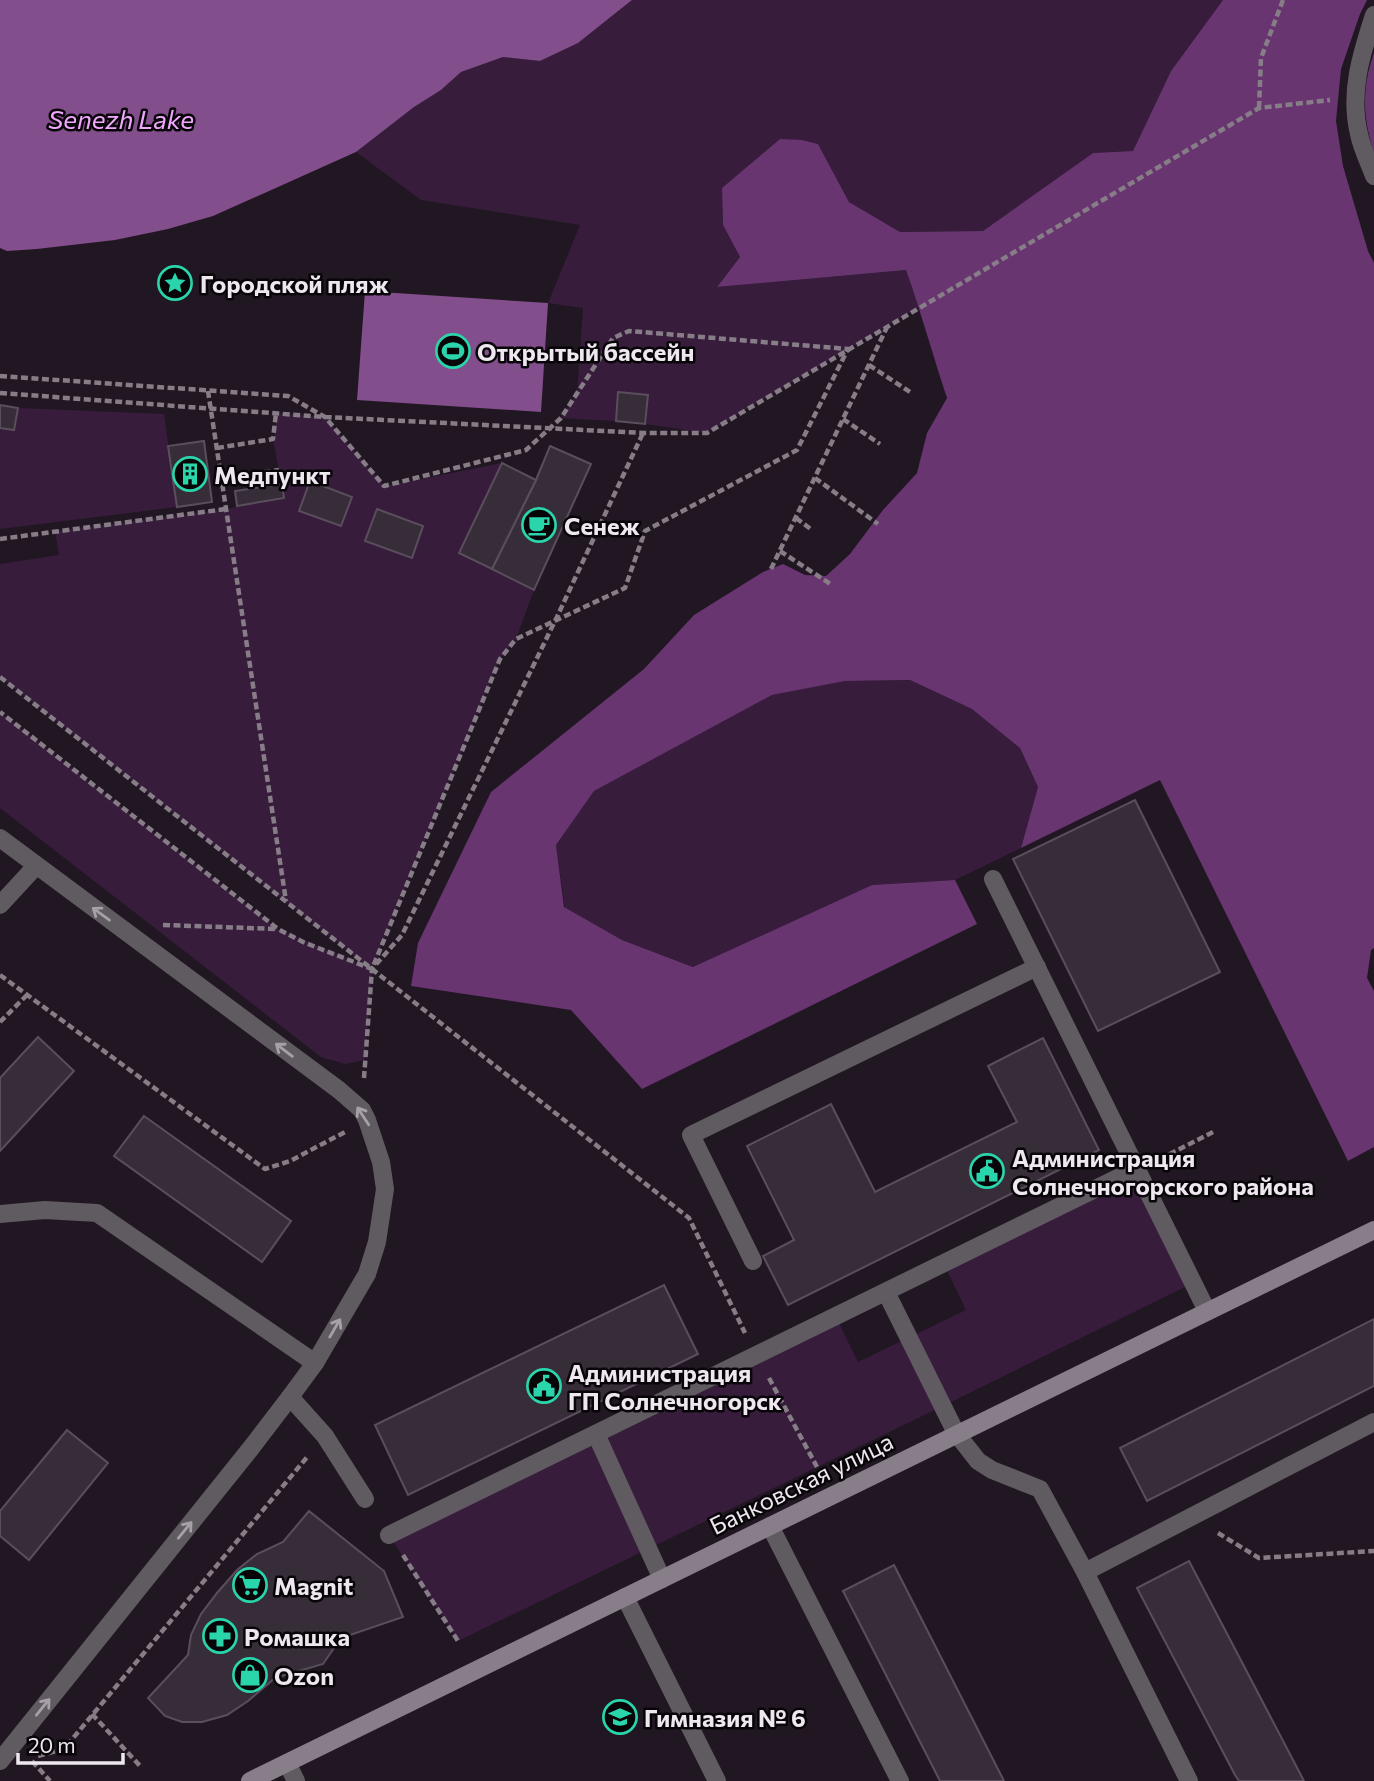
<svg xmlns="http://www.w3.org/2000/svg" width="1374" height="1781" viewBox="0 0 1374 1781" font-family="Commissioner,sans-serif">
<rect width="100%" height="100%" fill="#211722"/>
<g fill="#371c3c">
<polygon points="632,0 1223,0 1171,71 1133,151 1093,153 983,231 900,232 849,202 818,144 802,140 780,140 722,188 723,225 740,257 717,287 906,270 919,307 707,433 645,424 647,396 618,393 616,421 561,418 577,393 583,308 548,303 580,225 421,200 356,152 414,107 441,90 461,72 503,57 540,61 578,43"/>
<polygon points="18,408 164,414 177,507 0,529 0,428 14,430"/>
<polygon points="276,413 325,417 385,486 502,463 459,553 534,590 516,639 500,659 372,969 365,1060 345,1064 321,1057 0,808 0,712 278,929 368,967 0,677 0,564 59,555 55,531 226,509 284,498 274,444"/>
<polygon points="910,680 972,709 1020,748 1038,787 1021,848 955,880 872,885 694,967 622,940 565,908 556,845 594,791 772,695 845,681"/>
<polygon points="1136,1169 1193,1283 943,1406 458,1641 389,1535 836,1317 858,1362 966,1310 944,1264"/>
</g>
<g fill="#683571">
<path d="M1223,0H1367L1360,14L1341,69L1336,121L1343,166L1368,251L1374,263V948L1371,950L1367,978L1374,991V1147L1348,1161L1160,780L1021,848L1038,787L1020,748L972,709L910,680L845,681L772,695L594,791L556,845L564,907L622,940L693,967L872,885L955,880L977,924L642,1089L571,1010L411,986L418,943L491,792L644,669L694,615L763,572L783,564L805,575L826,576L850,554L883,510L917,473L927,433L947,398C933,356 921,312 906,270L717,287L740,257L723,225L722,188L780,139L802,140L818,144L849,202L900,232L983,231L1093,153L1133,151L1171,71Z"/>
<path d="M1374,53V153C1363,118 1361,89 1374,53Z"/>
</g>
<g fill="#824e8b">
<polygon points="0,0 632,0 578,43 540,61 503,57 461,72 441,90 414,107 356,152 213,216 168,229 115,240 37,249 7,251 0,248"/>
<polygon points="365,291 548,303 541,412 357,400"/>
</g>
<g fill="#372d39" stroke="#5a4e5c" stroke-width="2">
<polygon points="618,392 648,395 645,424 616,421"/>
<polygon points="0,405 18,408 14,430 0,428"/>
<polygon points="204,441 212,502 177,507 168,446"/>
<polygon points="550,446 591,464 534,590 492,569 536,480"/>
<polygon points="502,463 536,480 492,569 459,553"/>
<polygon points="310,481 352,497 341,526 299,511"/>
<polygon points="282,484 284,498 237,506 235,491"/>
<polygon points="377,509 423,526 412,558 365,541"/>
<polygon points="1135,800 1220,972 1098,1031 1013,859"/>
<polygon points="38,1037 74,1071 0,1151 0,1078"/>
<polygon points="1043,1038 1099,1150 788,1305 763,1256 794,1240 747,1146 831,1104 875,1192 1017,1122 988,1066"/>
<polygon points="144,1116 291,1221 262,1262 114,1156"/>
<polygon points="664,1285 698,1354 408,1495 375,1425"/>
<polygon points="1374,1319 1374,1386 1147,1501 1120,1448"/>
<polygon points="67,1430 108,1463 29,1560 0,1536 0,1511"/>
<polygon points="309,1511 384,1571 403,1617 341,1638 323,1664 275,1678 248,1701 227,1715 202,1722 182,1722 165,1716 148,1698 188,1655 191,1635 201,1614 217,1593 237,1570 257,1554 283,1542"/>
<polygon points="1189,1561 1304,1781 1239,1781 1235,1775 1137,1588"/>
<polygon points="894,1565 1004,1781 940,1781 863,1630 843,1591"/>
</g>
<g fill="none" stroke-linecap="round" stroke-linejoin="round">
<g stroke="#867d87" stroke-width="4.5" stroke-dasharray="7 3.5" stroke-linecap="butt">
<polyline points="1259,108 1261,58 1283,0"/>
<polyline points="869,365 910,392"/>
<polyline points="0,376 288,396 325,417 384,486 526,450 561,418 613,338 629,331 848,349 797,450 645,531 625,588 516,639 500,659 372,969 303,942 278,929 0,712"/>
<polyline points="208,391 286,901"/>
<polyline points="0,393 325,417 644,433 707,433 1259,108 1330,100"/>
<polyline points="843,419 880,444"/>
<polyline points="217,448 273,439 276,413"/>
<polyline points="222,478 279,470"/>
<polyline points="815,478 878,524"/>
<polyline points="796,518 812,530"/>
<polyline points="0,539 226,509"/>
<polyline points="780,551 832,585"/>
<polyline points="771,569 887,327"/>
<polyline points="0,677 689,1218 745,1333"/>
<polyline points="163,925 277,929"/>
<polyline points="0,975 265,1169 290,1161 345,1132"/>
<polyline points="0,1022 27,995"/>
<polyline points="364,1078 372,969 402,935 556,619 643,433"/>
<polyline points="1160,1159 1215,1131"/>
<polyline points="769,1378 817,1467"/>
<polyline points="1218,1533 1259,1558 1374,1551"/>
<polyline points="403,1555 458,1641"/>
<polyline points="92,1714 142,1768"/>
<polyline points="38,1756 64,1749 308,1456"/>
<polyline points="32,1761 50,1781"/>
</g>
<g stroke="#605a61" stroke-width="18">
<polyline points="993,879 1207,1311"/>
<polyline points="0,1214 45,1210 97,1213 315,1363"/>
<polyline points="753,1261 691,1135 1037,967"/>
<polyline points="886,1292 956,1433"/>
<polyline points="290,1397 325,1436 365,1499"/>
<polyline points="596,1434 662,1579"/>
<polyline points="389,1535 1136,1169"/>
<polyline points="625,1597 717,1781"/>
<polyline points="287,1763 296,1781"/>
</g>
<g stroke="#605a61" stroke-width="18">
<path d="M1374,15C1361,55 1349,93 1359,134C1362,149 1369,162 1374,176"/>
<polyline points="0,838 339,1090 362,1110 367,1120 381,1162 385,1189 377,1242 367,1274 315,1363 290,1397 251,1448 0,1761"/>
<polyline points="0,905 36,866"/>
<polyline points="956,1433 978,1461 992,1470 1040,1489 1085,1572 1374,1422"/>
<polyline points="770,1526 900,1781"/>
<polyline points="1085,1572 1189,1781"/>
</g>
<polyline stroke="#877e89" stroke-width="18" points="250,1781 1374,1230"/>
</g>
<defs><path id="oneway-shaft" d="M-6 0H5M1.5-3L5.5 0L1.5 3" fill="none" stroke-width="1.6" stroke-linecap="round" stroke-linejoin="round" transform="scale(1.75)"/></defs>
<g stroke="#a8a0a8">
<use href="#oneway-shaft" transform="translate(101 914) rotate(-144)"/>
<use href="#oneway-shaft" transform="translate(284 1050) rotate(-143)"/>
<use href="#oneway-shaft" transform="translate(363 1116) rotate(-123)"/>
<use href="#oneway-shaft" transform="translate(335 1328) rotate(-60)"/>
<use href="#oneway-shaft" transform="translate(185 1530) rotate(-51)"/>
<use href="#oneway-shaft" transform="translate(43 1707) rotate(-51)"/>
</g>
<defs>
<g id="sight-ring" transform="scale(1.75)"><circle r="9.5" fill="#080508" stroke="#2bd5ac" stroke-width="1.5"/><path d="M0-6L1.8-2.2L6-1.7L2.9 1.2L3.7 5.4L0 3.3L-3.7 5.4L-2.9 1.2L-6-1.7L-1.8-2.2Z" fill="#2bd5ac"/></g>
<g id="stadium-ring" transform="scale(1.75)"><circle r="9.5" fill="#080508" stroke="#2bd5ac" stroke-width="1.5"/><path d="M0-5a6.5 5 0 1 0 0 10a6.5 5 0 1 0 0-10ZM-3.5-1.8h7v3.6h-7Z" fill="#2bd5ac"/></g>
<g id="building-ring" transform="scale(1.75)"><circle r="9.5" fill="#080508" stroke="#2bd5ac" stroke-width="1.5"/><path d="M-4-6H4V6H1V3H-1V6H-4ZM-2.5-4.3h1.7v1.8h-1.7ZM.8-4.3h1.7v1.8H.8ZM-2.5-1h1.7V.8h-1.7ZM.8-1h1.7V.8H.8Z" fill="#2bd5ac"/></g>
<g id="cafe-ring" transform="scale(1.75)"><circle r="9.5" fill="#080508" stroke="#2bd5ac" stroke-width="1.5"/><path d="M-5.5-4.5H6V0H3Q3 3.5 0 3.5H-2.5Q-5.5 3.5-5.5 0ZM3-3.2v2h1.7v-2ZM-6 4.5H4V6H-6Z" fill="#2bd5ac"/></g>
<g id="civic-ring" transform="scale(1.75)"><circle r="9.5" fill="#080508" stroke="#2bd5ac" stroke-width="1.5"/><path d="M-.6-6.5H3V-4.5H.6V-3L4-1V1h2V6H-6V1h2V-1L-.6-3ZM-1.2 2.5V6h2.4V2.5Z" fill="#2bd5ac"/></g>
<g id="supermarket-ring" transform="scale(1.75)"><circle r="9.5" fill="#080508" stroke="#2bd5ac" stroke-width="1.5"/><path d="M-6-5.5h2.5l.6 2H6L4.5 2H-2.5L-4.4-4H-6ZM-1.5 3.2a1.3 1.3 0 1 0 .1 0ZM3 3.2a1.3 1.3 0 1 0 .1 0Z" fill="#2bd5ac"/></g>
<g id="pharmacy-ring" transform="scale(1.75)"><circle r="9.5" fill="#080508" stroke="#2bd5ac" stroke-width="1.5"/><path d="M-2-6h4v4h4v4h-4v4h-4v-4h-4v-4h4Z" fill="#2bd5ac"/></g>
<g id="shop-ring" transform="scale(1.75)"><circle r="9.5" fill="#080508" stroke="#2bd5ac" stroke-width="1.5"/><path d="M-5-2.5h2.3a2.7 3.5 0 0 1 5.4 0H5L5.5 6h-11ZM-1.5-2.5h3a1.5 2.3 0 0 0-3 0Z" fill="#2bd5ac"/></g>
<g id="school-ring" transform="scale(1.75)"><circle r="9.5" fill="#080508" stroke="#2bd5ac" stroke-width="1.5"/><path d="M0-5L7-2L0 1L-7-2ZM-4 1L0 2.5L4 1V4Q0 6-4 4Z" fill="#2bd5ac"/></g>
</defs>
<g fill-rule="evenodd">
<use href="#sight-ring" x="175" y="283"/>
<use href="#stadium-ring" x="453" y="351"/>
<use href="#building-ring" x="190" y="474"/>
<use href="#cafe-ring" x="539" y="525"/>
<use href="#civic-ring" x="987" y="1171"/>
<use href="#civic-ring" x="544" y="1386"/>
<use href="#supermarket-ring" x="250" y="1585"/>
<use href="#pharmacy-ring" x="220" y="1636"/>
<use href="#shop-ring" x="250" y="1675"/>
<use href="#school-ring" x="620" y="1717"/>
</g>
<g text-anchor="middle" dominant-baseline="central" stroke-width="5" stroke-linejoin="round" paint-order="stroke">
<g font-size="24" font-weight="bold" fill="#efe7f0" stroke="#080508" text-anchor="start">
<text x="200" y="283">Городской пляж</text>
<text x="477" y="351">Открытый бассейн</text>
<text x="214" y="474">Медпункт</text>
<text x="564" y="525">Сенеж</text>
<text x="1012" y="1157">Администрация<tspan x="1012" dy="28">Солнечногорского района</tspan></text>
<text x="568" y="1372">Администрация<tspan x="568" dy="28">ГП Солнечногорск</tspan></text>
<text x="274" y="1585">Magnit</text>
<text x="244" y="1636">Ромашка</text>
<text x="274" y="1675">Ozon</text>
<text x="644" y="1717">Гимназия № 6</text>
</g>
<g font-size="24" fill="#efe7f0" stroke="#080508">
<text transform="translate(801 1483) rotate(-26)">Банковская улица</text>
</g>
<g font-size="26" font-style="italic" fill="#f0a7fd" stroke="#080508">
<text x="121" y="118">Senezh Lake</text>
</g>
</g>
<path d="M18 1753v10h105v-10" fill="none" stroke="#efe7f0" stroke-width="3.5"/>
<text x="28" y="1753" font-size="21" fill="#efe7f0" stroke="#080508" stroke-width="5" paint-order="stroke">20 m</text>
</svg>
